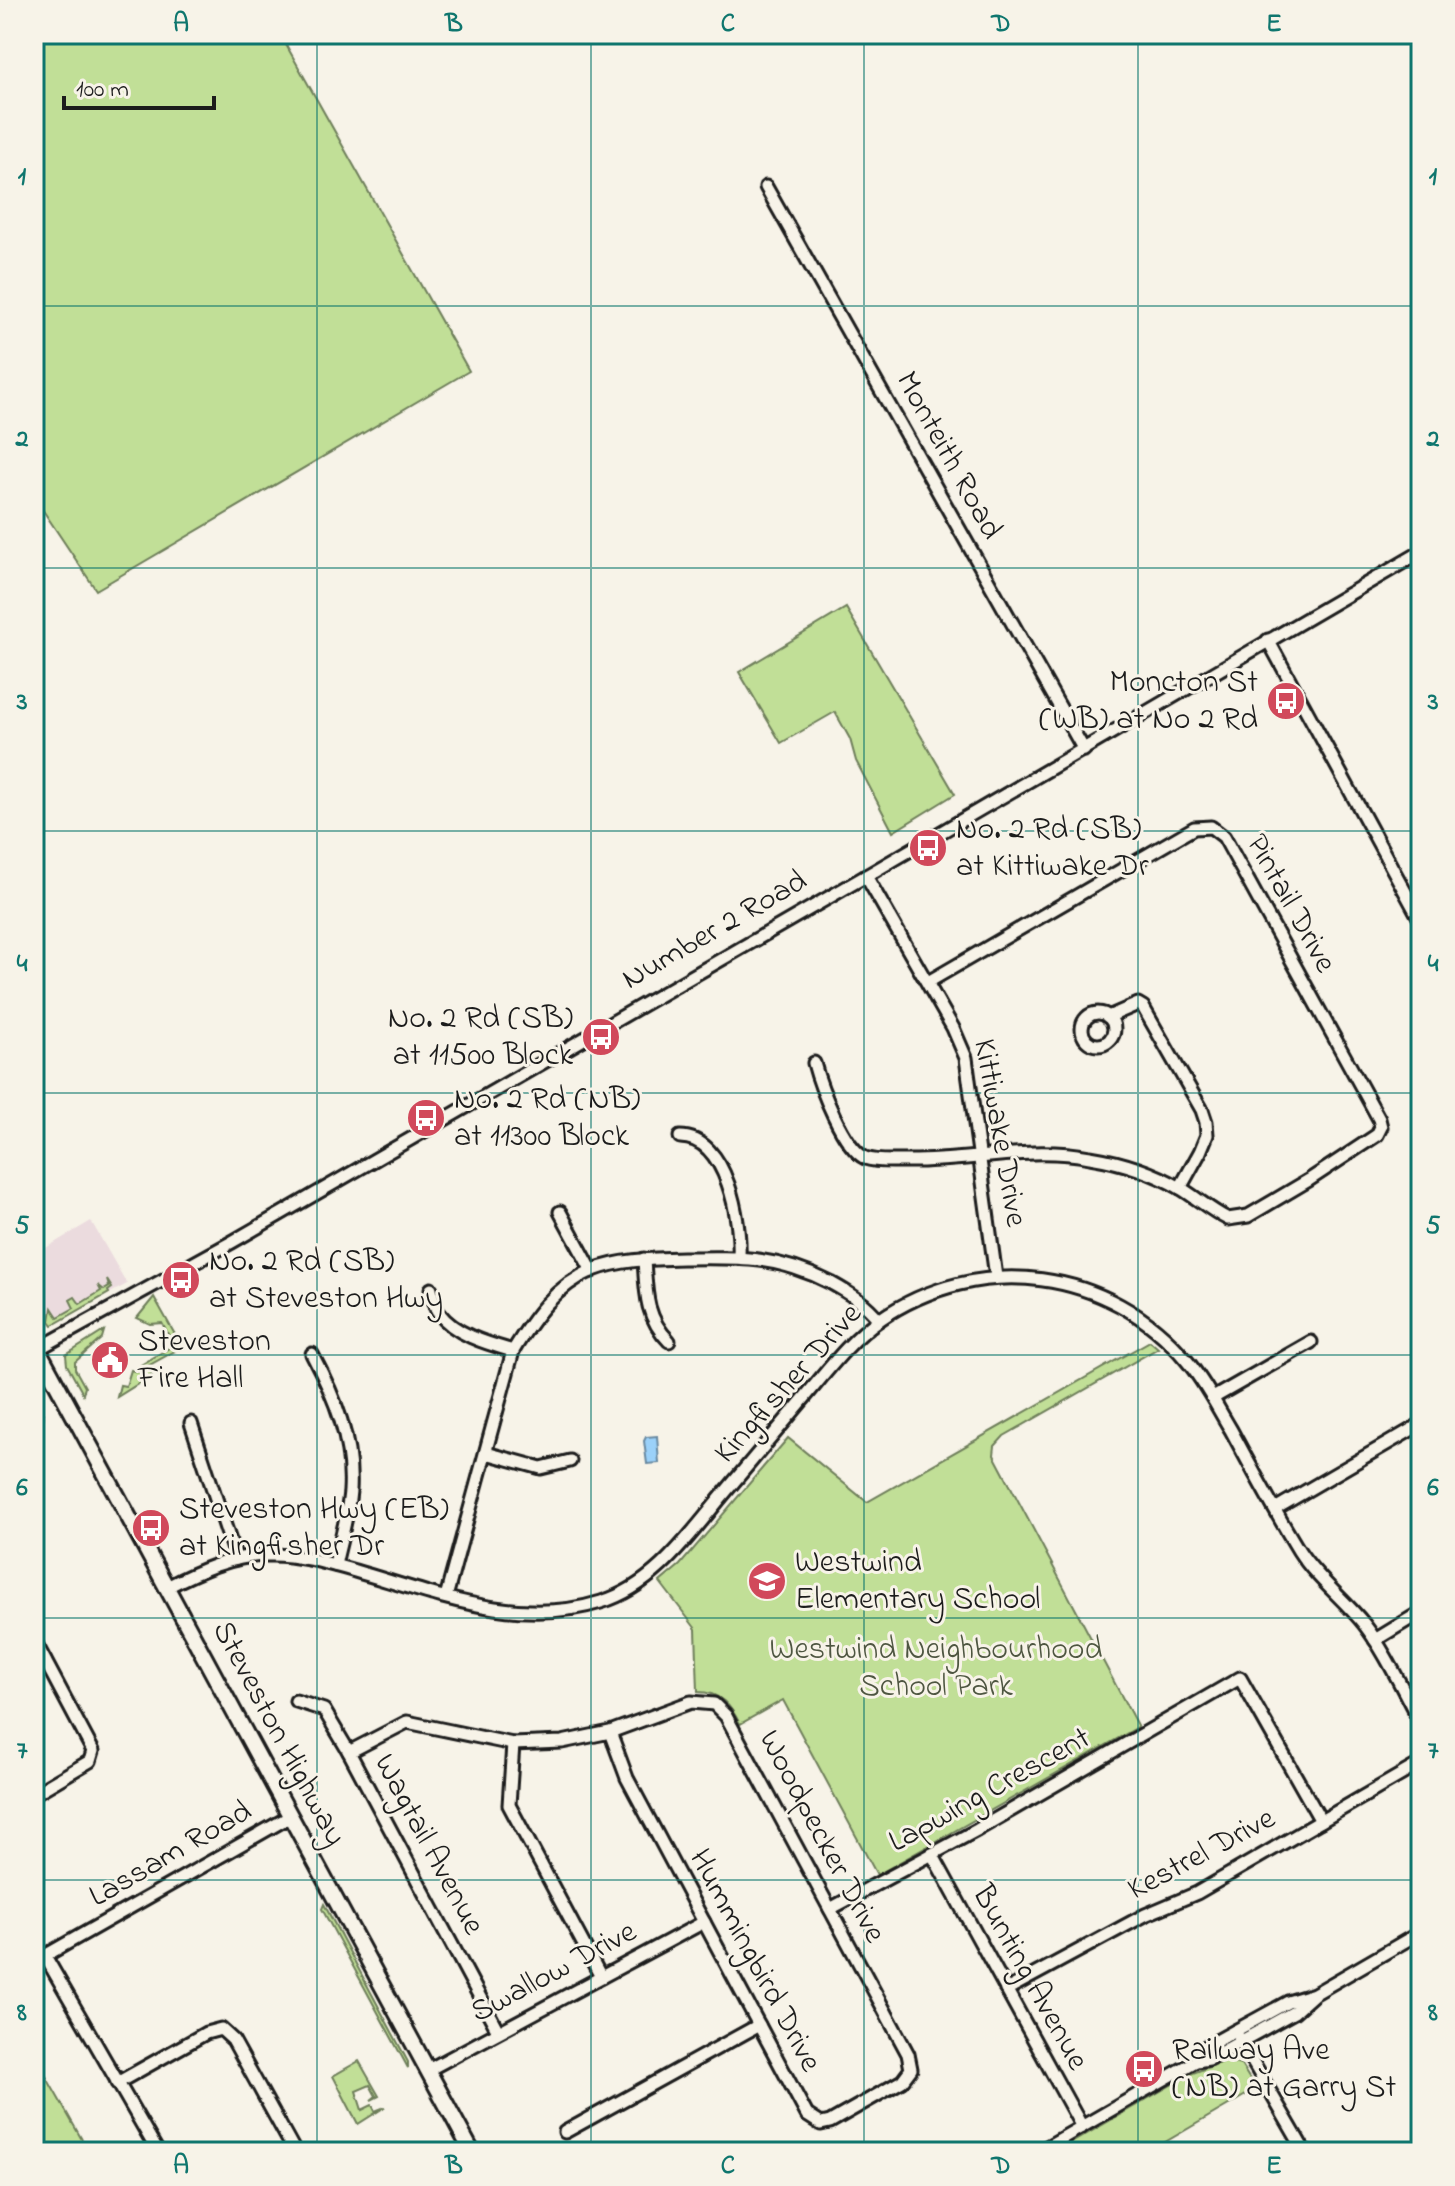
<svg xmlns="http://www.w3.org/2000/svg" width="1455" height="2186" viewBox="0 0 1455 2186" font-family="'Indie Flower',sans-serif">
<rect width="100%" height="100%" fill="#f7f3e8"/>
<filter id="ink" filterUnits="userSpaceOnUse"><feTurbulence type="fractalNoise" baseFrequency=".0125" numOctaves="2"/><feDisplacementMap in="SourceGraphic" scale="16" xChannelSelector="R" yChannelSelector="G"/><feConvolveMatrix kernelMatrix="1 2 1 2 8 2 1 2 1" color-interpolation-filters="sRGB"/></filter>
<g filter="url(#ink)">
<polygon fill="#ebdbde" points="91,1221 127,1284 49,1326 41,1320 34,1308 34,1255"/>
<g fill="#c1df97" stroke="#6e7e5a" stroke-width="2">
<polygon points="34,34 280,34 469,371 96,590 34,497"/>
<polygon points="846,608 955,794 893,832 856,761 850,739 835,712 781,743 739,672"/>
<polygon points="107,1280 112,1288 108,1291 109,1293 53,1325 50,1321 52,1308 58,1317 74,1308 70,1300 75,1297 80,1304 101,1291 98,1285 104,1290 109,1287"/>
<polygon points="154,1297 182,1347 148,1366 152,1375 117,1397 120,1385 126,1386 131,1370 138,1372 141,1365 174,1345 162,1323 150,1324 137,1318"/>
<polygon points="104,1331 102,1338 75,1362 75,1369 85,1387 83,1394 67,1365 66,1355"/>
<path d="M1150,1341L1158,1348L1004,1436L995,1446L994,1455L1138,1727L877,1875L783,1700L740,1724C731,1706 720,1692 698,1692L696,1629L660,1582L680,1565L788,1438L867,1502Z"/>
<polygon points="324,1904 408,2062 408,2068 322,1909"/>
<polygon points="35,2057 89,2152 34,2152"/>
<polygon points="359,2061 379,2096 371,2100 376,2096 370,2085 356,2091 362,2110 372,2105 375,2111 385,2107 358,2124 333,2076"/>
<polygon points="1225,2061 1241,2065 1256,2089 1148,2152 1056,2152 1190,2074"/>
</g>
<polygon fill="#9bd1f9" stroke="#6889a1" stroke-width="2" points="657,1436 659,1463 647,1464 644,1441 646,1437"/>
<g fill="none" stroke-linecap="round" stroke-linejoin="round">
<g stroke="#1c1c1c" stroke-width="17">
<g id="minor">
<polyline points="766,187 1084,750"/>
<polyline points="1268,640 1421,921"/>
<polyline points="866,876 953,1028 966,1058 996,1277"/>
<circle cx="1098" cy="1029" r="16"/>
<polyline points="1108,1017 1138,1004 1143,1007 1202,1110 1206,1122 1207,1135 1200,1152 1180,1188"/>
<path d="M814,1063C820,1086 843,1147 865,1158C876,1162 890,1161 902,1161C965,1163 1027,1145 1090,1157C1121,1162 1155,1173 1182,1189C1198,1199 1212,1211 1228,1219L1248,1216L1309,1180L1377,1135L1381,1127L1379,1119L1224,837L1211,827L1194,828L928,982"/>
<path d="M680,1137C727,1137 741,1221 739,1257"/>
<polyline points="560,1212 592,1271"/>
<path d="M644,1259C646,1291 645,1317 669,1341"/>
<path d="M431,1289C433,1297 433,1306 439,1313C455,1335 489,1344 513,1351"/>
<polyline points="38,1349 232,1242 866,876 1421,552"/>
<path d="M312,1354C335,1397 353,1441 350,1491C348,1516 340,1541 335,1565"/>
<polyline points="1213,1398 1311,1342"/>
<polyline points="34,1418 36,1417"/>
<polyline points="191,1423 236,1559"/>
<polyline points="486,1453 541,1468 570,1461"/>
<polyline points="1275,1509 1421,1424"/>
<path d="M167,1587C198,1571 231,1556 267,1555C296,1554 327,1563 355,1571C435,1594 518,1628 601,1602C654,1586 688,1537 722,1496C750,1463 778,1429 806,1396C828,1370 851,1339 879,1320C979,1251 1110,1268 1187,1361C1205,1382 1217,1407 1231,1430C1253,1471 1275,1512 1299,1551C1317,1579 1344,1599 1364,1624C1387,1654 1403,1691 1421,1723"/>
<path d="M446,1597L513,1351C533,1318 555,1286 593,1270C622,1259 653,1259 683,1258C741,1257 778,1256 831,1283C849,1293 867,1304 879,1320"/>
<polyline points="34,1640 93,1751 90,1761 34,1794"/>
<polyline points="1375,1640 1421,1612"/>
<polyline points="34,1667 45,1661"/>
<polyline points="296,1701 324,1710 349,1752 498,2031"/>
<polyline points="513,1744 509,1805 601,1977"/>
<polyline points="349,1752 407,1722 513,1744 562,1742 610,1732 691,1702 714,1704 726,1716 908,2054 911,2069 902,2081 830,2122 821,2124 807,2115 627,1778 610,1732"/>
<polyline points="932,1854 1082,2127"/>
<polyline points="830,1909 977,1830 1240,1678 1321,1821"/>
<polyline points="45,1956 158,2152"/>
<polyline points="34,1962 291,1816"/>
<polyline points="1006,1990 1145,1915 1197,1893 1421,1763"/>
<polyline points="1235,2031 1305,2152"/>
<polyline points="1196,2061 1202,2049 1288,2002 1311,1995"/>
<polyline points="428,2070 704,1922"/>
<polyline points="117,2083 206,2033 221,2029 233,2040 295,2152"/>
<polyline points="565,2132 759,2025"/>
<polyline points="1038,2152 1196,2061 1209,2059 1294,2012 1314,1994 1421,1932"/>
</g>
</g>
<g stroke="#1c1c1c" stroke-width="20">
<polyline id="major" points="34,1342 472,2152"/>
</g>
<use href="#minor" stroke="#f7f3e8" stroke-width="11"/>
<use href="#major" stroke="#f7f3e8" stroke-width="14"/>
</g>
</g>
<path fill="none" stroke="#0f766e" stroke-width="2" stroke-opacity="0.55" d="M317,34V2152M591,34V2152M864,34V2152M1138,34V2152M34,306H1421M34,568H1421M34,831H1421M34,1093H1421M34,1355H1421M34,1618H1421M34,1880H1421"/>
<defs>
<g id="bus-disc" transform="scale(2)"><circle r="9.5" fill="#d1495b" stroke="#f7f3e8"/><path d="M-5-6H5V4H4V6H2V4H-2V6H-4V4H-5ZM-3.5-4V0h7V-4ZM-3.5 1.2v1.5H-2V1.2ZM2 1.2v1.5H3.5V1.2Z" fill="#fff"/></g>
<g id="civic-disc" transform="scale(2)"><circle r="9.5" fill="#d1495b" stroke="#f7f3e8"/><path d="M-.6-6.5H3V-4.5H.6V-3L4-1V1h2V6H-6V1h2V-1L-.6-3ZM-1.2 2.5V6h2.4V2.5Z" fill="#fff"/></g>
<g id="school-disc" transform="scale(2)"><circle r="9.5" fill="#d1495b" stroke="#f7f3e8"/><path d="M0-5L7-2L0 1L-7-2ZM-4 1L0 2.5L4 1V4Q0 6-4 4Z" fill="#fff"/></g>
</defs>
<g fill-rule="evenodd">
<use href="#bus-disc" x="1286" y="701"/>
<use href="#bus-disc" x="928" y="848"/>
<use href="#bus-disc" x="601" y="1037"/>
<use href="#bus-disc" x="426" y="1118"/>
<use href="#bus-disc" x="181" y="1280"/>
<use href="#civic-disc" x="110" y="1360"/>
<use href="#bus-disc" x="151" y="1528"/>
<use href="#school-disc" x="767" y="1581"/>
<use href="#bus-disc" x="1144" y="2069"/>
</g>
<g text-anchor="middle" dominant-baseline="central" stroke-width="6" stroke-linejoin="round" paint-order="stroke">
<g font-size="32" fill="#1c1c1c" stroke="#f7f3e8">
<text transform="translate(948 456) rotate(61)">Monteith Road</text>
<text transform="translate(1290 904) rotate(61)">Pintail Drive</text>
<text transform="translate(715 931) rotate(-30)">Number 2 Road</text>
<text transform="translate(999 1133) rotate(80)">Kittiwake Drive</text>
<text transform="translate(789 1384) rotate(-48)">Kingfisher Drive</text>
<text transform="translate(278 1734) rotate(62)">Steveston Highway</text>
<text transform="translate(990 1791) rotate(-29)">Lapwing Crescent</text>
<text transform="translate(821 1837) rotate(62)">Woodpecker Drive</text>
<text transform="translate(428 1845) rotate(62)">Wagtail Avenue</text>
<text transform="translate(171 1855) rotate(-30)">Lassam Road</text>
<text transform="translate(1202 1855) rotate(-28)">Kestrel Drive</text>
<text transform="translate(754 1961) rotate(62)">Hummingbird Drive</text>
<text transform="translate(554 1973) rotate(-28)">Swallow Drive</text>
<text transform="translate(1029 1978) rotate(61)">Bunting Avenue</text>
</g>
<g font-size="32" fill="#1c1c1c" stroke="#f7f3e8" text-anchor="start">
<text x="1258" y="683" text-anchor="end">Moncton St<tspan x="1258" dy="37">(WB) at No 2 Rd</tspan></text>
<text x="956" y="830">No. 2 Rd (SB)<tspan x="956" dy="37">at Kittiwake Dr</tspan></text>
<text x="573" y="1019" text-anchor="end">No. 2 Rd (SB)<tspan x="573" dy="37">at 11500 Block</tspan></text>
<text x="454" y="1100">No. 2 Rd (NB)<tspan x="454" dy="37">at 11300 Block</tspan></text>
<text x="209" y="1262">No. 2 Rd (SB)<tspan x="209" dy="37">at Steveston Hwy</tspan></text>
<text x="138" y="1342">Steveston<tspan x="138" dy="37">Fire Hall</tspan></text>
<text x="179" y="1510">Steveston Hwy (EB)<tspan x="179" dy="37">at Kingfisher Dr</tspan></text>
<text x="795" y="1563">Westwind<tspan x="795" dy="37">Elementary School</tspan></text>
<text x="1172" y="2051">Railway Ave<tspan x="1172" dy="37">(NB) at Garry St</tspan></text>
</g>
<g font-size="32" fill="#4e5641" stroke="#f7f3e8">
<text x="936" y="1650">Westwind Neighbourhood<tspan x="936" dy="37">School Park</tspan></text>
</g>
</g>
<rect width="1455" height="2186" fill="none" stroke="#f7f3e8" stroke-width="88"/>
<path d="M64 96v12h150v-12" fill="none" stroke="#1c1c1c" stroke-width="4"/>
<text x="76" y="96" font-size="24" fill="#1c1c1c" stroke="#f7f3e8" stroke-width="6" paint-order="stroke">100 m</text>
<rect x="44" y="44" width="1367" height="2098" fill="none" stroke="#0f766e" stroke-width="3"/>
<g font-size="26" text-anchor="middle" font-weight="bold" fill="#0f766e">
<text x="181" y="31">A</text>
<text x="454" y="31">B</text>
<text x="728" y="31">C</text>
<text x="1001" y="31">D</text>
<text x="1274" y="31">E</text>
<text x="22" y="184">1</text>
<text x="1433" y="184">1</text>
<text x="22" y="446">2</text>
<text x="1433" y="446">2</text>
<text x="22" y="709">3</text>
<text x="1433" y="709">3</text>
<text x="22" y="971">4</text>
<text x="1433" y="971">4</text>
<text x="22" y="1233">5</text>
<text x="1433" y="1233">5</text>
<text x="22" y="1495">6</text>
<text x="1433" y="1495">6</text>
<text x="22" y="1758">7</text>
<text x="1433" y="1758">7</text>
<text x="22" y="2020">8</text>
<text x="1433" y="2020">8</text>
<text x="181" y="2173">A</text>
<text x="454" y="2173">B</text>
<text x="728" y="2173">C</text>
<text x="1001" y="2173">D</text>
<text x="1274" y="2173">E</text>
</g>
</svg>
